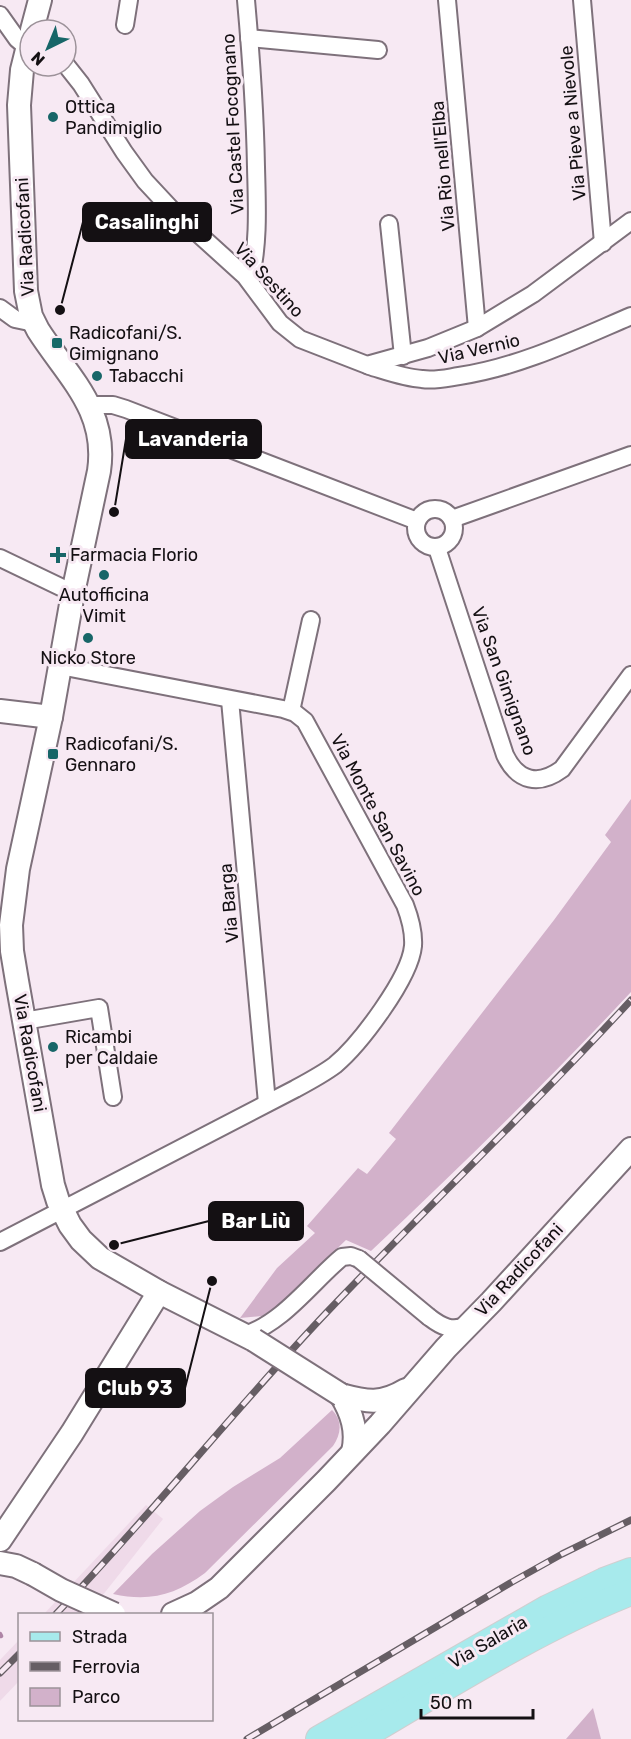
<svg xmlns="http://www.w3.org/2000/svg" width="631" height="1739" viewBox="0 0 631 1739" font-family="Rubik,sans-serif">
<rect width="100%" height="100%" fill="#f7e9f3"/>
<g fill="#efdae9">
<polygon points="146,1505 163,1519 102,1596 84,1614 44,1614"/>
<polygon points="19,1640 19,1681 0,1701 0,1660"/>
</g>
<g fill="#d2b1ca">
<path d="M631,799V992C547,1082 460,1167 371,1251L346,1240L276,1307L262,1316L240,1318L277,1268L315,1233L307,1226L358,1168L367,1174L396,1139L389,1133L554,920L611,842L605,835Z"/>
<path d="M332,1410C343,1421 341,1434 333,1446L205,1573C175,1595 150,1602 113,1594L152,1554L200,1511L233,1487L280,1458Z"/>
<polygon points="593,1708 601,1739 566,1739"/>
</g>
<g fill="none" stroke-linecap="round" stroke-linejoin="round">
<polyline stroke="#af85a6" stroke-width="4.5" points="0,1634 1,1636"/>
<g stroke="#7e717b" stroke-width="20">
<g id="street">
<path d="M246,0C251,56 255,111 256,167C257,207 259,242 250,282"/>
<polyline points="447,0 477,328"/>
<polyline points="582,0 603,243"/>
<polyline points="0,15 17,39 30,50"/>
<polyline points="125,25 129,0"/>
<polyline points="249,38 378,50"/>
<polyline points="66,65 81,84 124,152 145,181 172,210 245,276 280,323 300,339 367,365 428,348 477,328 533,294 631,221"/>
<polyline points="389,224 403,356"/>
<polyline points="0,308 15,319 34,323"/>
<path d="M369,366C386,371 404,378 422,379C435,381 446,378 459,376C519,367 575,340 631,316"/>
<polyline points="90,405 113,405 126,409 417,521"/>
<circle cx="435" cy="528" r="19"/>
<polyline points="452,519 631,455"/>
<path d="M437,548L505,755C518,782 539,786 562,769L631,675"/>
<polyline points="0,558 73,593"/>
<polyline points="230,700 267,1103"/>
<polyline points="291,711 311,620"/>
<polyline points="24,1021 99,1008 113,1097"/>
<path d="M0,1242L295,1089C308,1082 323,1074 335,1065C360,1044 410,978 413,946C414,932 410,918 405,905L305,721L295,713L283,709L60,666"/>
<path d="M429,1317C442,1327 452,1332 468,1325"/>
<path d="M244,1335C282,1324 312,1282 342,1257L351,1256L359,1259"/>
</g>
</g>
<g stroke="#7e717b" stroke-width="26">
<g id="secondary">
<polyline points="32,30 40,0"/>
<path d="M30,38L22,70L19,105L26,291L31,316L38,330C68,377 108,410 99,471L73,593L51,717L18,869L11,925L12,951L17,981L53,1185L58,1201L70,1225L81,1240L100,1258L159,1292L254,1340"/>
<polyline points="0,711 51,717"/>
<path d="M341,1395C367,1402 381,1405 406,1390"/>
<path d="M341,1395C352,1413 358,1431 353,1452"/>
<polyline points="0,1540 72,1433 159,1292"/>
<polyline points="0,1563 16,1566 33,1574"/>
<polyline points="173,1614 197,1603 219,1588 326,1481 380,1424 446,1348 491,1302 631,1149"/>
</g>
</g>
<g stroke="#d0cfd0" stroke-width="28">
<g id="primary">
<polyline points="319,1739 548,1608 604,1581 631,1571"/>
<path d="M358,1739C447,1687 535,1630 631,1592"/>
</g>
</g>
<use href="#street" stroke="#fff" stroke-width="16"/>
<use href="#secondary" stroke="#fff" stroke-width="22"/>
<use href="#primary" stroke="#a7eaec" stroke-width="26"/>
<g stroke="#665e64" stroke-width="7">
<g id="rail">
<path d="M56,1614C150,1516 234,1410 328,1311C428,1206 533,1107 631,1000"/>
<polyline points="0,1673 20,1653"/>
<polyline points="247,1739 512,1582 562,1554 631,1520"/>
</g>
</g>
<use href="#rail" stroke="#f7e9f3" stroke-width="4.5" stroke-dasharray="14" stroke-linecap="butt"/>
<g stroke="#7e717b" stroke-width="20" stroke-linecap="butt">
<polyline id="street-bridge" points="359,1259 429,1317"/>
</g>
<g stroke="#7e717b" stroke-width="26" stroke-linecap="butt">
<g id="secondary-bridge">
<polyline points="254,1340 341,1395"/>
<polyline points="33,1574 61,1590 114,1614"/>
</g>
</g>
<use href="#street-bridge" stroke="#fff" stroke-width="16"/>
<use href="#secondary-bridge" stroke="#fff" stroke-width="22"/>
</g>
<g fill="#176668" stroke="#f7e9f3" stroke-width="2">
<circle cx="53" cy="117" r="6"/>
<rect x="51" y="337" width="12" height="12" rx="3"/>
<circle cx="97" cy="376" r="6"/>
<path d="M55 546h6v6h6v6h-6v6h-6v-6h-6v-6h6z"/>
<circle cx="104" cy="575" r="6"/>
<circle cx="88" cy="638" r="6"/>
<rect x="47" y="748" width="12" height="12" rx="3"/>
<circle cx="53" cy="1047" r="6"/>
</g>
<g text-anchor="middle" dominant-baseline="central" stroke-width="6" stroke-linejoin="round" paint-order="stroke">
<g font-size="18" fill="#141013" stroke="#f7e9f3" text-anchor="start">
<text x="65" y="107">Ottica<tspan x="65" dy="21">Pandimiglio</tspan></text>
<text x="69" y="333">Radicofani/S.<tspan x="69" dy="21">Gimignano</tspan></text>
<text x="109" y="376">Tabacchi</text>
<text x="70" y="555">Farmacia Florio</text>
<text x="104" y="595" text-anchor="middle">Autofficina<tspan x="104" dy="21">Vimit</tspan></text>
<text x="88" y="658" text-anchor="middle">Nicko Store</text>
<text x="65" y="744">Radicofani/S.<tspan x="65" dy="21">Gennaro</tspan></text>
<text x="65" y="1037">Ricambi<tspan x="65" dy="21">per Caldaie</tspan></text>
</g>
<g font-size="18" fill="#141013" stroke="#f7e9f3">
<text transform="translate(573 123) rotate(-95)">Via Pieve a Nievole</text>
<text transform="translate(233 124) rotate(-93)">Via Castel Focognano</text>
<text transform="translate(443 166) rotate(-95)">Via Rio nell'Elba</text>
<text transform="translate(25 237) rotate(-93)">Via Radicofani</text>
<text transform="translate(269 280) rotate(48)">Via Sestino</text>
<text transform="translate(479 349) rotate(-13)">Via Vernio</text>
<text transform="translate(504 681) rotate(70)">Via San Gimignano</text>
<text transform="translate(378 815) rotate(62)">Via Monte San Savino</text>
<text transform="translate(229 903) rotate(-95)">Via Barga</text>
<text transform="translate(30 1053) rotate(80)">Via Radicofani</text>
<text transform="translate(519 1270) rotate(-47)">Via Radicofani</text>
<text transform="translate(488 1642) rotate(-30)">Via Salaria</text>
</g>
</g>
<path fill="none" stroke="#141013" stroke-width="2" d="M60 310L83 222M114 512L126 439M114 1245L209 1221M212 1281L185 1388"/>
<g fill="#141013" stroke="#f7e9f3" stroke-width="2">
<circle cx="60" cy="310" r="6"/>
<circle cx="114" cy="512" r="6"/>
<circle cx="114" cy="1245" r="6"/>
<circle cx="212" cy="1281" r="6"/>
</g>
<g fill="#141013" stroke="#141013" stroke-width="2">
<rect x="83" y="203" width="128" height="38" rx="6"/>
<rect x="126" y="420" width="135" height="38" rx="6"/>
<rect x="209" y="1202" width="94" height="38" rx="6"/>
<rect x="86" y="1369" width="99" height="38" rx="6"/>
</g>
<g font-size="20" text-anchor="middle" font-weight="bold" fill="#fff">
<text x="147" y="229">Casalinghi</text>
<text x="193" y="446">Lavanderia</text>
<text x="256" y="1228">Bar Liù</text>
<text x="135" y="1395">Club 93</text>
</g>
<rect x="18" y="1613" width="195" height="108" fill="#f7e9f3" stroke="#9c9299" stroke-width="1.5"/>
<rect x="30" y="1632" width="30" height="9" fill="#a7eaec" stroke="#9c9299" stroke-width="1.5"/>
<text x="72" y="1643" font-size="18" fill="#141013">Strada</text>
<rect x="30" y="1662" width="30" height="9" fill="#665e64" stroke="#9c9299" stroke-width="1.5"/>
<text x="72" y="1673" font-size="18" fill="#141013">Ferrovia</text>
<rect x="30" y="1688" width="30" height="18" fill="#d2b1ca" stroke="#9c9299" stroke-width="1.5"/>
<text x="72" y="1703" font-size="18" fill="#141013">Parco</text>
<g transform="translate(48 48) rotate(223)"><circle r="28" fill="#f7e9f3" stroke="#9c9299" stroke-width="1.5"/>
<path d="M0-4.5L10 22L0 15L-10 22Z" fill="#176668"/>
<text y="-9" font-size="16" font-weight="bold" text-anchor="middle" fill="#141013">N</text>
</g>
<path d="M421 1709v9h112v-9" fill="none" stroke="#141013" stroke-width="3"/>
<text x="430" y="1709" font-size="18" fill="#141013" stroke="#f7e9f3" stroke-width="4.5" paint-order="stroke">50 m</text>
</svg>
